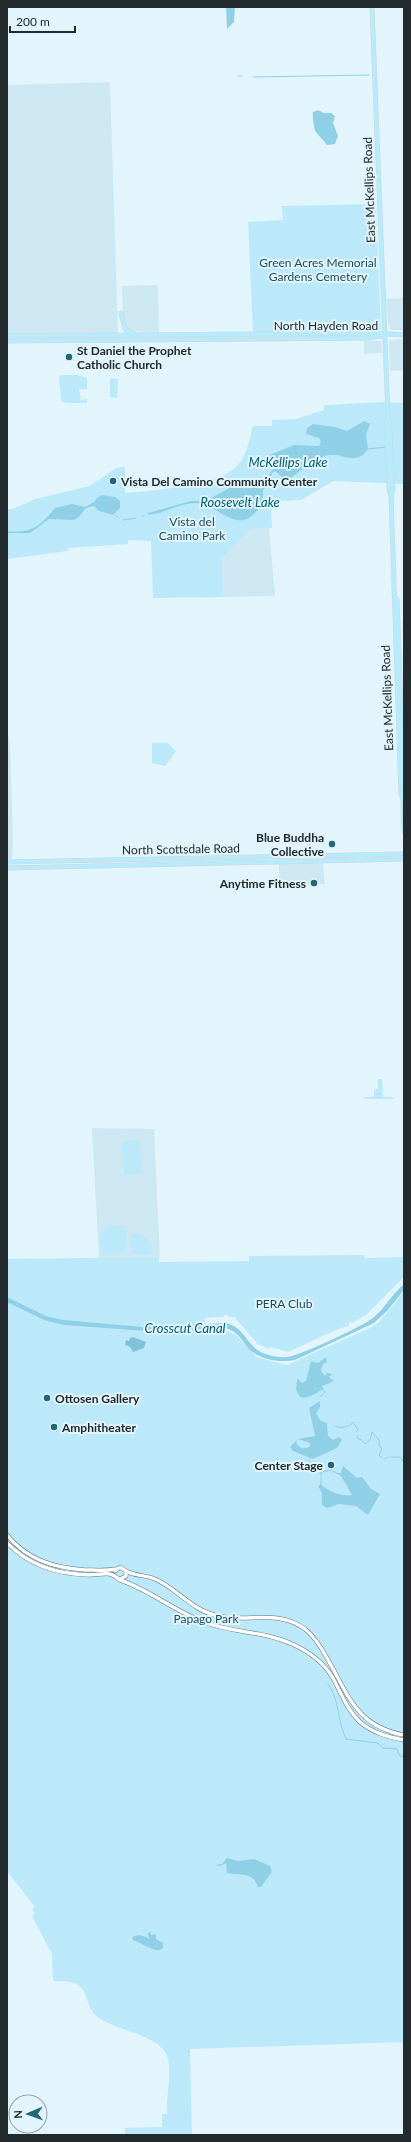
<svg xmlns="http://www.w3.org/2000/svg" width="411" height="2142" viewBox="0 0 411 2142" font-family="Lato,sans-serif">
<rect width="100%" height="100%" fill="#e2f5fc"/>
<g fill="#cde8f2">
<polygon points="108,82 110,85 118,333 7,334 7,85"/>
<polygon points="156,285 158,286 159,333 130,331 126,328 123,316 122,286"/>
<polygon points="404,298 404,330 391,330 388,324 386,299"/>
<polygon points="404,339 404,370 390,371 389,341 391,340"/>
<polygon points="364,340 381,341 382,353 364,354"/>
<polygon points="269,528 275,596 223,597 222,559 250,529"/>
<polygon points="7,733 10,742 13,839 12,860 7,860"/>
<polygon points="323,863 325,884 279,885 279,864"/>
<polygon points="92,1128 154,1129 160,1257 99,1258"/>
</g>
<g fill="#bbe9fa">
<polygon points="376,204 381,330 253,332 248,222 283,220 282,206"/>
<polygon points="64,375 78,375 87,378 87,389 79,389 81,400 87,399 87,403 66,403 61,401 59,376"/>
<polygon points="110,378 118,379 117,398 110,397"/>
<path d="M384,402L404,403V484L333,481L301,500L282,501L271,508L272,528L250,529L222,559L223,597L153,598L151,541L128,540V544L67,548L68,551L7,559V510L15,508L35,499L90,486L116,468L125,467V493C151,491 217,485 235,468C247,457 249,441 253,426H272V420L296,419L324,410V405Z"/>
<polygon points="152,743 168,743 176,751 165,766 152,763"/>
<polygon points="378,1079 382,1079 383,1097 393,1097 393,1099 365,1099 364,1097 374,1097 374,1090 378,1089"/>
<polygon points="140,1140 142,1174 124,1175 122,1141"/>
<polygon points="107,1225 126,1226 127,1252 101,1254 100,1234"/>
<path d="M133,1233C143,1234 150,1239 152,1249L151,1255L131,1254L130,1237Z"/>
<path d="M364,1255L365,1258L404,1257V1277L367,1314L352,1323L349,1321V1326L338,1329L288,1352L270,1347L269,1349L258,1344L234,1317H229L228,1315H224V1317L205,1318V1331L225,1330L236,1335L256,1357L287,1365L372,1327L378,1323L404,1292V2042L190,2049L192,2135H125V2128L162,2127V2114H167C166,2098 173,2067 166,2053C157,2036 119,2030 102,2020C77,2005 99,1979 53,1981L52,1954L32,1916L35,1913L32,1909L35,1907L7,1871V1259L159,1257V1262L249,1261V1256Z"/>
</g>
<polygon fill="#82c2d8" points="133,1337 146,1342 144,1348 133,1352 130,1347 125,1345 126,1340 129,1341 130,1338"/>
<g fill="#90d0e7">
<polygon points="226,7 235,7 234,22 227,29"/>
<path d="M318,110L324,113H331L335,116L333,123L338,136L335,144L327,145L315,131C314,125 312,116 313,112Z"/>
<path d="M364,421L370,424L366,435L368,449C356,467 344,453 329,455C317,456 297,474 287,481L275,471L272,473L269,484L263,490C263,500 262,506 255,513C234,534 217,503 196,503C179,503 164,514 148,515V513L191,501H202L211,498L239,483L251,482L261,489C270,483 267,475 273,469L267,456L294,445L319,446L321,442L319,438L306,434L307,428L313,424L335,427L347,431Z"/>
<path d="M102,495L115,497L120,501V508L113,515L99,511L94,506L86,508L78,518L73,520L49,519L30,533H7V531C30,534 41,526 55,508L72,504L85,507L94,502L97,498Z"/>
<path d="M404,1284V1290L387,1311L374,1323L295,1360C280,1363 259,1360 248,1348C241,1339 238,1332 226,1328L147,1331L64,1325L44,1320L7,1302V1297L46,1316L63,1320L143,1327L226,1323C245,1327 247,1347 263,1353C271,1356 280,1358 287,1357C300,1356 363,1326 373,1318C385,1308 392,1294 404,1284Z"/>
<path d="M326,1357L327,1362L323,1364L321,1371L325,1376L327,1373L332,1374L329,1377L334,1381L322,1386L323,1389C316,1393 308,1400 300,1397L296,1390L297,1380L298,1379L302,1383L306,1381L311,1361L318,1363Z"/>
<polygon points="320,1401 320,1407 316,1414 321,1421 327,1423 328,1436 333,1440 339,1437 342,1440 337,1448 313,1459 293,1451 290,1447 297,1440 296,1443 301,1448 307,1448 310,1446 310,1443 298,1439 315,1436 309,1408"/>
<path d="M343,1466L357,1478L362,1477L371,1489L380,1494L368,1515L356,1506L339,1504L327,1508L322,1505V1493L318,1486L321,1484C326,1491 343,1497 352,1495L341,1476L336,1473H341Z"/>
<path d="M227,1858L238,1861L254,1859L270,1866L272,1872L261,1887H258C252,1871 242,1876 227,1873L226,1863L220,1866L215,1865L222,1864Z"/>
<path d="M150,1931L151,1935L156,1934V1939L163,1943V1948L160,1950C155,1952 139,1942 133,1940L132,1937C139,1934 143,1935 149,1939L148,1934Z"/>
</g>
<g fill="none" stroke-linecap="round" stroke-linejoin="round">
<g stroke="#90d0e7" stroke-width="1">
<polyline points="238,76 242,76"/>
<polyline points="253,77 369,75"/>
<polyline points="368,449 386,447"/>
<polyline points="115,515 119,518"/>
<polyline points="142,516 144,516"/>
<polyline points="123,520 136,518"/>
<polyline points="320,1397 325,1392 323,1389"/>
<path d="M335,1426C340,1429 350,1427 353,1422L358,1430L357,1432"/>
<polyline points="357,1435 358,1439 361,1439 365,1444 370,1440 372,1432 379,1440 379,1445 382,1449 379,1455 382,1458"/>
<polyline points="390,1457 400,1457 404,1462"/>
<polyline points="309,1458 310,1465 315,1465 321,1470 321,1484"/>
<polyline points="385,1459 388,1457"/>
<polyline points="322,1472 331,1470 337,1473"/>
<path d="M328,1684C340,1700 337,1721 346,1739L378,1743L383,1748L397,1749L400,1756L404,1757"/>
</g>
<g stroke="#607178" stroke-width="4.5">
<g id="secondary">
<path d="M7,1535C27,1560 55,1568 85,1570C95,1570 106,1571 116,1569"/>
<path d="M7,1543C30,1566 57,1574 89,1575C96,1575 103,1573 110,1574C114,1575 117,1578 120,1580C150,1590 174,1611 204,1622C232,1633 264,1631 292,1644C308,1651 324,1663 333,1678C341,1693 347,1710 360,1722C373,1733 388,1737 404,1740"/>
<polyline points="115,1571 120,1567 126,1571 126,1576 120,1579"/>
<path d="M126,1571C134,1576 146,1575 155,1579C176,1588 191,1609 214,1615C245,1624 277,1608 305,1629C315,1637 321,1647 327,1658C349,1696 356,1726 404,1735"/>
</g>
</g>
<g stroke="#d3d4d5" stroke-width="5">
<g id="primary">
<polyline points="372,7 388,416 387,425 389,490 391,495"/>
<polyline points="121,313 125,329 133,333"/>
<polyline points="7,336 371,333 404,335"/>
<polyline points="7,341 364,338 381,336"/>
<polyline points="389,421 393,490 391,495 401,794 403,798 404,831"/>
<polyline points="395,597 397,600 404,788"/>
<polyline points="7,862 404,854"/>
<polyline points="7,868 404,859"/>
</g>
</g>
<use href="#secondary" stroke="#fff" stroke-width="3.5"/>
<use href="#primary" stroke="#b6ebfd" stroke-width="4"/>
</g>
<g fill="#246579" stroke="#e2f5fc" stroke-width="1.5">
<circle cx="69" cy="357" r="4"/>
<circle cx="113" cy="481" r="4"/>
<circle cx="332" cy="844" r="4"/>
<circle cx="314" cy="883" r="4"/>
<circle cx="47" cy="1398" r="4"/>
<circle cx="54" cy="1427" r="4"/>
<circle cx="331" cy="1465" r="4"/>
</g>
<g text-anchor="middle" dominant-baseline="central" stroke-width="4" stroke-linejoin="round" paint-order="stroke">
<g font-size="12" fill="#232a2d" stroke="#e2f5fc">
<text transform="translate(369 190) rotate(-92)">East McKellips Road</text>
<text x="326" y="325">North Hayden Road</text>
<text transform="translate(387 698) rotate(-92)">East McKellips Road</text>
<text transform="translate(181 849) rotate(-1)">North Scottsdale Road</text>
</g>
<g font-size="12" fill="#194f5f" stroke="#e2f5fc">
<text x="318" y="262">Green Acres Memorial<tspan x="318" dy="14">Gardens Cemetery</tspan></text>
<text x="192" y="521">Vista del<tspan x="192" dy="14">Camino Park</tspan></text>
<text x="284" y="1303">PERA Club</text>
<text x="206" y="1618">Papago Park</text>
</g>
<g font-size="12" font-weight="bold" fill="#232a2d" stroke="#e2f5fc" text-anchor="start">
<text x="77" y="350">St Daniel the Prophet<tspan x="77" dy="14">Catholic Church</tspan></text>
<text x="121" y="481">Vista Del Camino Community Center</text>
<text x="324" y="837" text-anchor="end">Blue Buddha<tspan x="324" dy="14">Collective</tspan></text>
<text x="306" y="883" text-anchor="end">Anytime Fitness</text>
<text x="55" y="1398">Ottosen Gallery</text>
<text x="62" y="1427">Amphitheater</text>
<text x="323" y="1465" text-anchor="end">Center Stage</text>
</g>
<g font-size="13" font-style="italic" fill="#035f75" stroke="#e2f5fc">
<text x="288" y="462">McKellips Lake</text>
<text x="240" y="502">Roosevelt Lake</text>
<text x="185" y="1328">Crosscut Canal</text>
</g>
</g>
<rect width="411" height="2142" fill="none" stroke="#232a2d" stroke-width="16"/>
<g transform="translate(28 2114) rotate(268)"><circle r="19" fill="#e2f5fc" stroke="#96a4a9"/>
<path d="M0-3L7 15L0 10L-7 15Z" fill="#246579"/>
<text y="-6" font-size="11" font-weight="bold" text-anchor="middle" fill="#232a2d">N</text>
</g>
<path d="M10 26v6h65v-6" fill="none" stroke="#232a2d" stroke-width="2"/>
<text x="16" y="26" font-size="12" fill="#232a2d" stroke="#e2f5fc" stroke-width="3" paint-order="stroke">200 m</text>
</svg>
